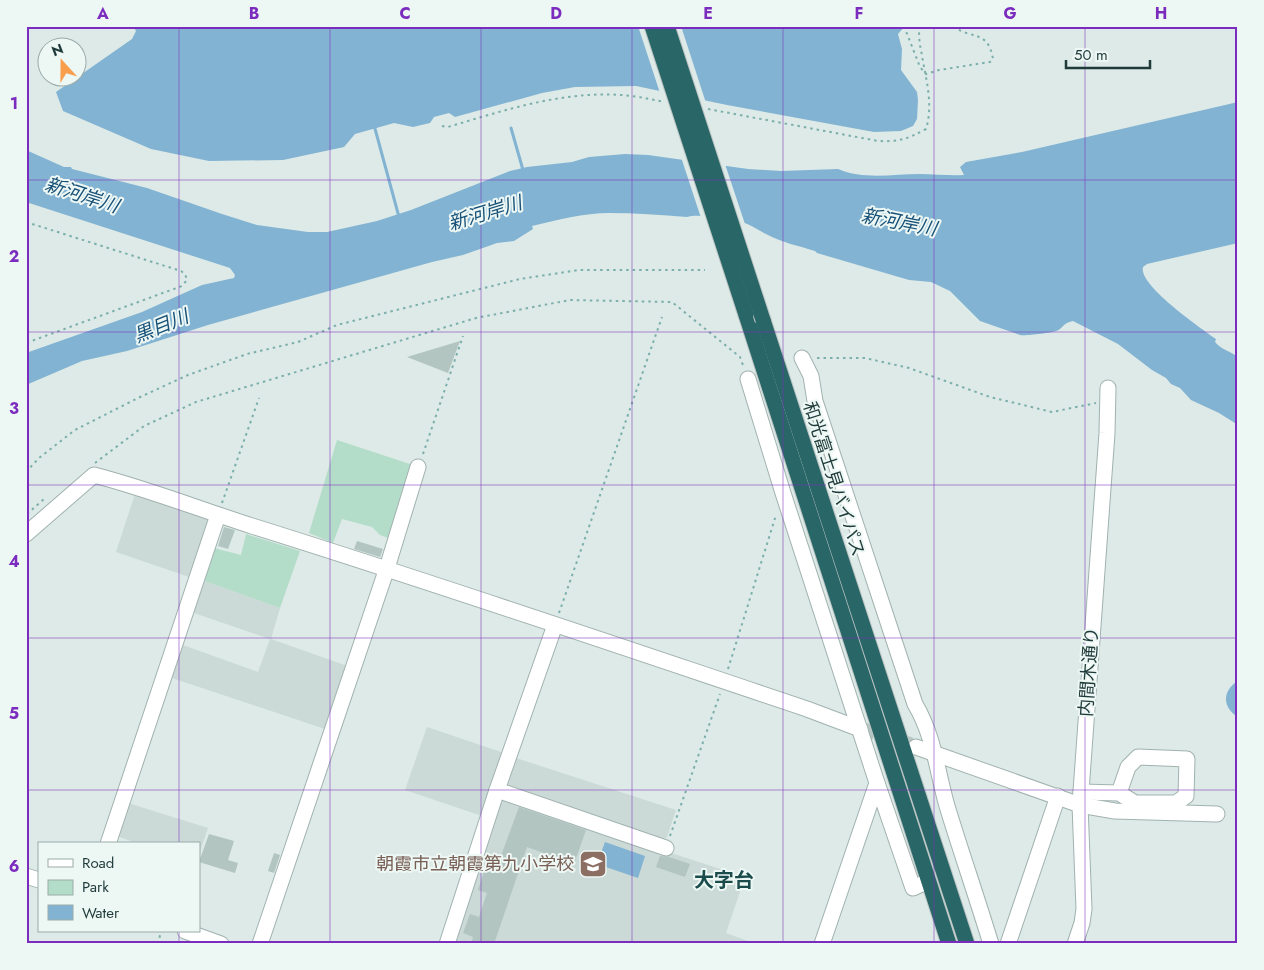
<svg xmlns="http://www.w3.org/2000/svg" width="1264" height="970" viewBox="0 0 1264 970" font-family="Jost,'Noto Sans JP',sans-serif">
<rect width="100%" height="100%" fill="#ddeae7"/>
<g fill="#cbdad6">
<polygon points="136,491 205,514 210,526 192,578 116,552"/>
<polygon points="202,580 280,608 271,639 350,667 328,730 169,677 180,644 258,672 270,639 191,612"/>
<polygon points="427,727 504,753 485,817 405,790"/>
<polygon points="516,758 676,810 667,837 661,841 506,790"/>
<polygon points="502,798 745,877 726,933 756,944 452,944"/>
<polygon points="128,803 208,828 199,854 199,844 139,844 117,836"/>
</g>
<g fill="#b4ddc9">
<polygon points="337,440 416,466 388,538 380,535 372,527 342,519 333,543 309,533"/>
<polygon points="246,534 300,551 280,608 202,580 214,548 241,555"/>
</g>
<g fill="#82b3d2">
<polygon points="133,26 905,26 898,34 902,49 901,70 917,92 918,100 917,119 913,126 901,131 874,132 727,105 636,86 575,87 542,93 455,117 449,113 434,117 430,123 413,127 394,123 355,134 344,147 283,160 209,161 151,149 63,111 56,92 132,39 136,31"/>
<path d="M1238,102V243L1147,264L1143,267C1138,285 1201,328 1216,339L1215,342C1222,350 1230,351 1238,357V425L1219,413L1191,400L1180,388L1171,384L1166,378L1152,370L1118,344L1073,321C1062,323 1062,330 1056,331C1050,333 1026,336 1020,335L980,321L950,291L931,282L909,280L817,253L815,251C799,246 780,242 766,234C758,230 751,225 742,222C730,219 697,213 687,217C661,215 635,213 609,213C584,213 557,220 532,226L533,229L514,241L497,243L463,255L432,262L208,325L127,351L82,361L26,385V353L142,312L202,285L234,278L235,275L230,268L26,202V150L64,167H71L72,169L147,188L222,214L257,225L308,232H327L377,221L411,210L510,171L527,167L572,162L589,157L625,154L648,155L748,169L781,171L838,169C863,180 894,174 920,174C935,174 949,176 964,175L960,167L966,162L1022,152Z"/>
<path d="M1238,681V717C1222,708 1222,690 1238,681Z"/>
<polygon points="605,842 645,856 638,878 597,864"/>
</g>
<g fill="#ddeae7">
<polygon points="638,26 681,26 706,103 660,93"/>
<polygon points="681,157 725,164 746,227 742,224 701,218"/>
</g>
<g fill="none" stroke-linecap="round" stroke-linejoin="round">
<g stroke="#82b3d2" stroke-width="3">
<polyline points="374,125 399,217"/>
<polyline points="511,128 523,170"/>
</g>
</g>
<g fill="#b2c5c1">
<polygon points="460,341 448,373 407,357"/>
<polygon points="224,527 235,530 228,549 218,546"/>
<polygon points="357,541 383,549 380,557 354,549"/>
<polygon points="519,807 586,830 574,864 527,847 494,944 471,944 473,937 463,933 470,914 479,917 487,893 478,890 485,869 495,872"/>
<polygon points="209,834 234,841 228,860 238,863 235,873 199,862"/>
<polygon points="274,853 280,855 274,873 268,871"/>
<polygon points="660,856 669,857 690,864 685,877 656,867"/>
</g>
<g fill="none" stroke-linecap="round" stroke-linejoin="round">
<polyline stroke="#b7c7c4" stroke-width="15" stroke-dasharray="15 8" stroke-linecap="butt" points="860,729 911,745"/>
<g stroke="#a0b2af" stroke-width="17">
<g id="minor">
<path d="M802,358L811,376L815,401L915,704C934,736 937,771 947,806C961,852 977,898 991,944"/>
<polyline points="748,379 783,493 877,783 822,944"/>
<path d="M26,534L94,475C148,489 199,509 252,526C438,584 622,647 807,709L860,729"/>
<polyline points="916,747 1080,805 1115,811 1217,814"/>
<polyline points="877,783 913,888 928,881"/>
<polyline points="497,790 666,848"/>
<polyline points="1081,792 1119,793 1128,767 1138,757 1187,759 1186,796 1176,803 1135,803 1119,793"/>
<polyline points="108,844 218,515"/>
<polyline points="26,876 39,880"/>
<polyline points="185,931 221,944"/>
<polyline points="260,944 387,568 418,467"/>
<polyline points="447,944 497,790 555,625"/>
<polyline points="1008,944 1058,796"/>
<polyline points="1075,944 1082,923 1084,909 1080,805 1107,433 1108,388"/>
</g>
</g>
<g stroke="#bcc4c4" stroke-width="17">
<g id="highway">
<polyline points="746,315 949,944"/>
<polyline points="763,320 967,944"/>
</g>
</g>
<g stroke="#7cafab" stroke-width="2" stroke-dasharray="2.5 4" stroke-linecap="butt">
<path d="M904,26L920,67L926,74L939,70L990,62L993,59C988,29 971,40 953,26"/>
<path d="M708,109L878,141C898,142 908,139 926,129C934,103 925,76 921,50C919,42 919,34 919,26"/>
<path d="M442,126L448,127C505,110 562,91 622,95C636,96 650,99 664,102"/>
<polyline points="26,222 181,271 185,274 187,280 182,286 26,343"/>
<polyline points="817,358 865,358 909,368 990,397 1052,412 1096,403"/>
<polyline points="423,454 463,336"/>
<polyline points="95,463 144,426 196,402 476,318 570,300 672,302 740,357 744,368"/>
<polyline points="26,472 39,458 75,430 138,398 188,375 247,354 298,342 337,325 520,279 579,270 705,270"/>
<polyline points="222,503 259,398"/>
<polyline points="27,514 44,499"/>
<polyline points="559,613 662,317"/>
<polyline points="728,669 776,515"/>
<polyline points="670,836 720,694"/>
<polyline points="158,944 161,931"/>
</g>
<use href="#minor" stroke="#fff" stroke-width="15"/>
<use href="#highway" stroke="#296667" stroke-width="15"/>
<g stroke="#bcc4c4" stroke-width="17" stroke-linecap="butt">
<g id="highway-bridge">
<polyline points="652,26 746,315"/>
<polyline points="667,26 763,320"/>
</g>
</g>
<use href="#highway-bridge" stroke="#296667" stroke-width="15"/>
</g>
<path fill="none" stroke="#7b2cbf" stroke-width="1" stroke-opacity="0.55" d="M179,26V844M330,26V944M481,26V944M632,26V944M783,26V944M934,26V944M1085,26V944M26,180H1238M26,332H1238M26,485H1238M26,638H1238M26,790H1238M179,931V944"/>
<defs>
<g id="school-square" transform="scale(1.4375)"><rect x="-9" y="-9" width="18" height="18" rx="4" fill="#8d6e63" stroke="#edf7f4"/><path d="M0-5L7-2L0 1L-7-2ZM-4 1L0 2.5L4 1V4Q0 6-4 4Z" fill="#fff"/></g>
</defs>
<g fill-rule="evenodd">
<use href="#school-square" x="593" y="864"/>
</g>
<g text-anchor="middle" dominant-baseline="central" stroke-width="4" stroke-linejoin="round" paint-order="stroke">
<g font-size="18" fill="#1e3a39" stroke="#edf7f4">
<text transform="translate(834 479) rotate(72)">和光富士見バイパス</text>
<text transform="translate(1089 672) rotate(-86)">内間木通り</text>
</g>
<g font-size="18" fill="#785e54" stroke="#edf7f4" text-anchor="end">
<text x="574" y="864">朝霞市立朝霞第九小学校</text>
</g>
<g font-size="19" font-style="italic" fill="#175177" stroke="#edf7f4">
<text transform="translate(82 195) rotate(18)">新河岸川</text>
<text transform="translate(485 213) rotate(-17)">新河岸川</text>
<text transform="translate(899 222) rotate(11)">新河岸川</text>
<text transform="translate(161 326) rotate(-22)">黒目川</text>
</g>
<g font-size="20" font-weight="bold" fill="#1a4c4c" stroke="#edf7f4">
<text x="724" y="880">大字台</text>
</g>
</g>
<rect width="1264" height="970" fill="none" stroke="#edf7f4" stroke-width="55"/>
<rect x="38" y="842" width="162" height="90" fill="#edf7f4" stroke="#9aaba9"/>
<rect x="48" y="859" width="25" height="8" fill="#ffffff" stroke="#9aaba9"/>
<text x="82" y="868" font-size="15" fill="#1e3a39">Road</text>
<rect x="48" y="880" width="25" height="15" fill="#b4ddc9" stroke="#9aaba9"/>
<text x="82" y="892" font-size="15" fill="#1e3a39">Park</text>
<rect x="48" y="905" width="25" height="15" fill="#82b3d2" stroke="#9aaba9"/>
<text x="82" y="918" font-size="15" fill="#1e3a39">Water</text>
<g transform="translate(62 62) rotate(339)"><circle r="24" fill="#edf7f4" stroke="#9aaba9"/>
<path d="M0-4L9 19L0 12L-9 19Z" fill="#f89e4d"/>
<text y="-8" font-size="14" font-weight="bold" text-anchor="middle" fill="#1e3a39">N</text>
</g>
<path d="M1066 60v8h84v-8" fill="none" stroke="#1e3a39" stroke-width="2.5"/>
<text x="1074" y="60" font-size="15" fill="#1e3a39" stroke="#edf7f4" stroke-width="4" paint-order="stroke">50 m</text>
<rect x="28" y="28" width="1208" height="914" fill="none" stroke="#7b2cbf" stroke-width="2"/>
<g font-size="16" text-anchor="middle" font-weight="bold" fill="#7b2cbf">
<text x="103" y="19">A</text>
<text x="254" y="19">B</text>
<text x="405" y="19">C</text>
<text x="556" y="19">D</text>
<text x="708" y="19">E</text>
<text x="859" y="19">F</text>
<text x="1010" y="19">G</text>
<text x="1161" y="19">H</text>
<text x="14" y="109">1</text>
<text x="14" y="262">2</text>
<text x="14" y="414">3</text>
<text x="14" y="567">4</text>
<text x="14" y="719">5</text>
<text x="14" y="872">6</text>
</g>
</svg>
